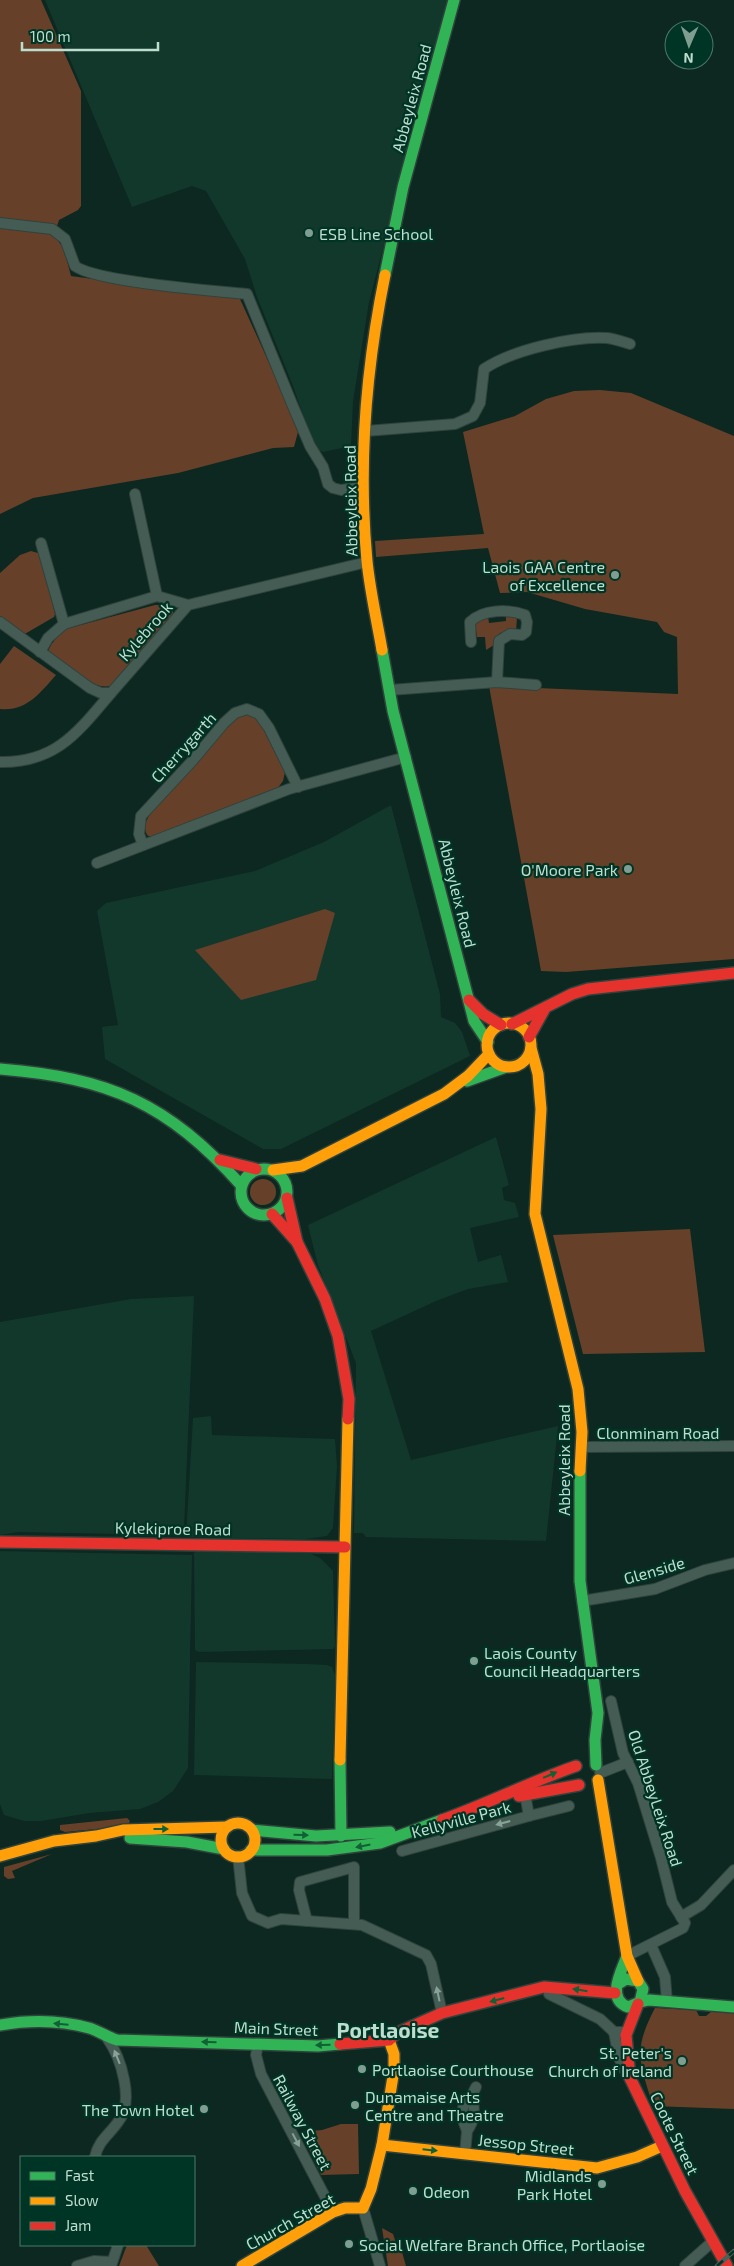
<svg xmlns="http://www.w3.org/2000/svg" width="734" height="2266" viewBox="0 0 734 2266" font-family="'Exo 2',sans-serif">
<rect width="100%" height="100%" fill="#0c2820"/>
<g fill="#12382b">
<polygon points="45,0 449,0 418,118 410,120 407,134 412,137 369,302 353,401 351,446 323,452 314,447 293,386 257,297 245,259 206,191 192,186 132,207"/>
<polygon points="391,805 440,994 441,1017 455,1023 462,1032 470,1056 281,1149 263,1149 105,1059 102,1027 118,1025 97,911 106,903 255,871 324,842"/>
<polygon points="496,1137 509,1185 502,1188 504,1200 515,1203 519,1217 470,1228 478,1262 501,1255 508,1282 468,1289 436,1301 371,1331 411,1460 558,1426 546,1541 366,1537 363,1533 354,1533 356,1363 318,1265 308,1225"/>
<polygon points="194,1296 184,1528 173,1535 18,1532 0,1535 0,1322 131,1299"/>
<polygon points="211,1416 212,1435 335,1439 337,1466 333,1528 327,1536 305,1539 186,1537 193,1418"/>
<polygon points="198,1550 311,1554 320,1558 333,1571 335,1646 333,1649 199,1652 195,1650 194,1553"/>
<polygon points="0,1551 192,1555 188,1768 173,1791 158,1802 140,1809 89,1813 41,1821 24,1821 4,1815 0,1804"/>
<polygon points="196,1662 307,1664 327,1665 332,1667 335,1675 332,1779 194,1775"/>
</g>
<g fill="#67402a">
<polygon points="0,0 41,0 81,91 81,206 78,210 59,220 54,235 64,249 71,276 240,299 275,376 298,432 294,447 273,448 178,473 33,498 0,514"/>
<polygon points="600,390 631,393 734,436 734,959 566,972 541,971 489,686 678,694 677,637 664,632 657,622 585,609 527,592 500,593 488,548 376,557 375,541 484,534 463,432 515,416 546,399 574,391"/>
<polygon points="31,551 38,553 43,563 55,614 54,617 23,635 0,618 0,573 20,555"/>
<path d="M155,605H168L173,610V615L111,686C89,690 64,666 47,653L51,645L62,630Z"/>
<polygon points="506,614 517,617 516,631 500,633 496,637 494,645 486,650 485,637 477,637 475,623 488,617 489,623 506,621"/>
<path d="M14,646L56,675C40,693 26,712 0,709V664Z"/>
<path d="M250,714L257,719L261,724L285,772L283,781L277,789L155,836H148C142,828 146,820 151,813L235,718Z"/>
<polygon points="325,909 335,913 316,980 241,1000 195,950"/>
<circle cx="263" cy="1192" r="13"/>
<polygon points="690,1229 705,1352 583,1354 553,1235"/>
<polygon points="127,1818 130,1821 127,1826 65,1832 60,1830 60,1825"/>
<polygon points="52,1854 12,1871 15,1878 8,1879 4,1876 4,1867"/>
<path d="M655,2008L696,2010L699,2016H706L712,2011L734,2013V2109L653,2106C640,2062 632,2052 655,2008Z"/>
<polygon points="341,2124 358,2124 359,2174 321,2175 301,2132 322,2130"/>
<polygon points="382,2228 393,2234 399,2252 402,2252 406,2266 388,2266"/>
<polygon points="127,2245 146,2245 159,2266 119,2266"/>
</g>
<g fill="none" stroke-linecap="round" stroke-linejoin="round">
<g stroke="#2f433c" stroke-width="12">
<g id="street">
<path d="M0,223L52,229L65,239L75,266C96,282 216,291 247,294L292,404L310,446L323,467L328,484L333,488L341,490L363,487"/>
<path d="M366,431L455,424L473,416L480,403L484,369C512,350 573,336 607,338C615,339 623,342 630,344"/>
<polyline points="135,494 157,596"/>
<polyline points="41,543 64,624"/>
<polyline points="0,622 90,688 101,693 111,693 188,605 367,562"/>
<path d="M471,642L470,622C483,609 508,609 525,615L527,622L526,632L522,635L510,634L499,641L497,682"/>
<polyline points="40,652 48,638 64,624 157,596 188,605"/>
<polyline points="390,690 497,682 536,685"/>
<path d="M0,762C56,763 78,732 111,693"/>
<polyline points="143,845 139,834 141,816 193,760 224,723 235,713 247,709 259,714 269,728 298,787"/>
<polyline points="97,863 289,789 406,757"/>
<polyline points="581,1447 734,1446"/>
<polyline points="582,1601 655,1589 705,1570 734,1563"/>
<polyline points="611,1701 623,1753 638,1783 661,1858 672,1902 685,1923 683,1928 627,1956"/>
<polyline points="600,1773 628,1762"/>
<polyline points="529,1816 569,1806"/>
<polyline points="402,1851 529,1816 525,1794"/>
<polyline points="238,1856 242,1893 252,1916 268,1923 281,1919 362,1925 426,1955 431,1964 442,2013"/>
<polyline points="681,1917 701,1905 734,1870"/>
<polyline points="307,1921 299,1890 300,1882 354,1867 354,1924"/>
<polyline points="651,1945 665,1977 667,2002"/>
<polyline points="549,1994 600,2019 614,2032 627,2032"/>
<polyline points="614,2032 619,2058 627,2075"/>
<polyline points="258,2044 256,2055 261,2074 333,2212"/>
<path d="M470,2099L473,2102C475,2114 474,2121 467,2131L461,2115L465,2101Z"/>
<polyline points="470,2099 476,2087"/>
<polyline points="465,2154 467,2131"/>
<path d="M95,2157C98,2141 109,2135 118,2122C135,2102 121,2057 107,2038"/>
<polyline points="363,2208 380,2266"/>
<polyline points="77,2266 94,2261 112,2262"/>
<polyline points="111,2266 118,2245"/>
<polyline points="685,2266 712,2242"/>
</g>
</g>
<g stroke="#2f433c" stroke-width="14">
<g id="fast">
<polyline points="385,275 403,187 454,0"/>
<polyline points="382,650 393,711 474,1021 488,1042"/>
<path d="M0,1069C110,1078 167,1103 241,1185"/>
<polyline points="467,1081 506,1067"/>
<circle cx="264" cy="1192" r="23"/>
<polyline points="580,1471 580,1581 598,1713 595,1740 596,1765"/>
<polyline points="340,1760 341,1836"/>
<polyline points="252,1830 316,1836 390,1832"/>
<polyline points="130,1838 187,1842 224,1849"/>
<polyline points="251,1850 327,1850 380,1843 442,1820"/>
<path d="M618,1984L626,1979L638,1981L643,1989L640,2002L628,2007C606,1999 621,1972 627,1956"/>
<polyline points="640,2002 649,2000 734,2007"/>
<path d="M0,2025C29,2020 60,2020 89,2028C99,2031 107,2037 117,2040L318,2046L340,2044"/>
</g>
</g>
<g stroke="#2f433c" stroke-width="14">
<g id="slow">
<path d="M382,650C377,621 370,591 367,561C358,466 366,368 385,275"/>
<circle cx="509" cy="1045" r="22"/>
<polyline points="531,1048 538,1074 541,1109 535,1214 578,1389 582,1432 580,1471"/>
<polyline points="273,1170 302,1166 444,1094 468,1076 489,1054"/>
<polyline points="340,1760 348,1419"/>
<polyline points="598,1780 627,1956 638,1981"/>
<circle cx="238" cy="1840" r="17"/>
<polyline points="0,1856 54,1841 96,1836 123,1830 227,1827"/>
<polyline points="382,2145 597,2168 637,2157 662,2146"/>
<polyline points="242,2266 333,2212 345,2208 363,2208 371,2189 382,2145 394,2070 394,2054 389,2040"/>
</g>
</g>
<g stroke="#2f433c" stroke-width="14">
<g id="jam">
<polyline points="469,1000 483,1014 501,1025"/>
<polyline points="512,1024 572,994 588,989 734,973"/>
<polyline points="529,1037 544,1010"/>
<polyline points="220,1160 256,1169"/>
<polyline points="287,1198 297,1242 325,1299 338,1336 349,1399 348,1419"/>
<polyline points="272,1214 297,1242"/>
<polyline points="0,1542 345,1547"/>
<polyline points="519,1796 579,1785"/>
<path d="M442,1820C487,1804 530,1782 576,1766"/>
<polyline points="638,2004 626,2035 630,2078 685,2191 727,2266"/>
<polyline points="340,2044 389,2040 397,2033 442,2013 544,1987 615,1993"/>
</g>
</g>
<use href="#street" stroke="#455c54" stroke-width="10"/>
<use href="#fast" stroke="#30b455" stroke-width="11"/>
<use href="#slow" stroke="#ff9f0a" stroke-width="11"/>
<use href="#jam" stroke="#e5322d" stroke-width="11"/>
<g stroke="#4b6059" stroke-width="4.5">
<polyline id="rail" points="717,2266 734,2251"/>
</g>
<use href="#rail" stroke="#003424" stroke-width="2.5" stroke-dasharray="8" stroke-linecap="butt"/>
</g>
<defs><path id="oneway-solid" d="M-6-.8H1V-3.2L6.5 0L1 3.2V.8H-6Z" transform="scale(1.25)"/></defs>
<g fill="#116135">
<use href="#oneway-solid" transform="translate(550 1775) rotate(-23)"/>
<use href="#oneway-solid" transform="translate(161 1829)"/>
<use href="#oneway-solid" transform="translate(301 1835) rotate(2)"/>
<use href="#oneway-solid" transform="translate(363 1846) rotate(169)"/>
<use href="#oneway-solid" transform="translate(580 1990) rotate(-171)"/>
<use href="#oneway-solid" transform="translate(497 2000) rotate(165)"/>
<use href="#oneway-solid" transform="translate(61 2024) rotate(-175)"/>
<use href="#oneway-solid" transform="translate(209 2042) rotate(-178)"/>
<use href="#oneway-solid" transform="translate(323 2045) rotate(178)"/>
<use href="#oneway-solid" transform="translate(430 2150) rotate(6)"/>
</g>
<g fill="#87a397">
<use href="#oneway-solid" transform="translate(503 1823) rotate(165)"/>
<use href="#oneway-solid" transform="translate(438 1994) rotate(-102)"/>
<use href="#oneway-solid" transform="translate(117 2057) rotate(-112)"/>
<use href="#oneway-solid" transform="translate(296 2140) rotate(62)"/>
</g>
<g fill="#7f9e91" stroke="#003424" stroke-width="2">
<circle cx="309" cy="233" r="5"/>
<circle cx="615" cy="575" r="5"/>
<circle cx="628" cy="869" r="5"/>
<circle cx="474" cy="1661" r="5"/>
<circle cx="682" cy="2061" r="5"/>
<circle cx="362" cy="2069" r="5"/>
<circle cx="355" cy="2105" r="5"/>
<circle cx="204" cy="2109" r="5"/>
<circle cx="602" cy="2184" r="5"/>
<circle cx="413" cy="2191" r="5"/>
<circle cx="349" cy="2244" r="5"/>
</g>
<g text-anchor="middle" dominant-baseline="central" stroke-width="4.5" stroke-linejoin="round" paint-order="stroke">
<g font-size="16" fill="#bdddce" stroke="#003424">
<text transform="translate(411 98) rotate(-75)">Abbeyleix Road</text>
<text transform="translate(350 501) rotate(-91)">Abbeyleix Road</text>
<text transform="translate(145 631) rotate(-49)">Kylebrook</text>
<text transform="translate(183 747) rotate(-48)">Cherrygarth</text>
<text transform="translate(458 893) rotate(76)">Abbeyleix Road</text>
<text x="658" y="1432">Clonminam Road</text>
<text transform="translate(563 1460) rotate(-90)">Abbeyleix Road</text>
<text transform="translate(173 1528) rotate(1)">Kylekiproe Road</text>
<text transform="translate(654 1570) rotate(-16)">Glenside</text>
<text transform="translate(656 1798) rotate(72)">Old AbbeyLeix Road</text>
<text transform="translate(461 1819) rotate(-15)">Kellyville Park</text>
<text transform="translate(276 2028) rotate(2)">Main Street</text>
<text transform="translate(303 2122) rotate(62)">Railway Street</text>
<text transform="translate(675 2133) rotate(64)">Coote Street</text>
<text transform="translate(526 2144) rotate(6)">Jessop Street</text>
<text transform="translate(290 2221) rotate(-29)">Church Street</text>
</g>
<g font-size="16" fill="#bdddce" stroke="#003424" text-anchor="start">
<text x="319" y="233">ESB Line School</text>
<text x="605" y="566" text-anchor="end">Laois GAA Centre<tspan x="605" dy="18">of Excellence</tspan></text>
<text x="618" y="869" text-anchor="end">O'Moore Park</text>
<text x="484" y="1652">Laois County<tspan x="484" dy="18">Council Headquarters</tspan></text>
<text x="672" y="2052" text-anchor="end">St. Peter's<tspan x="672" dy="18">Church of Ireland</tspan></text>
<text x="372" y="2069">Portlaoise Courthouse</text>
<text x="365" y="2096">Dunamaise Arts<tspan x="365" dy="18">Centre and Theatre</tspan></text>
<text x="194" y="2109" text-anchor="end">The Town Hotel</text>
<text x="592" y="2175" text-anchor="end">Midlands<tspan x="592" dy="18">Park Hotel</tspan></text>
<text x="423" y="2191">Odeon</text>
<text x="359" y="2244">Social Welfare Branch Office, Portlaoise</text>
</g>
<g font-size="21" font-weight="bold" fill="#bdddce" stroke="#003424">
<text x="388" y="2029">Portlaoise</text>
</g>
</g>
<rect x="20" y="2156" width="175" height="90" fill="#003424" stroke="#4c7868"/>
<rect x="30" y="2172" width="25" height="8" fill="#30b455" stroke="#4c7868"/>
<text x="65" y="2181" font-size="15" fill="#bdddce">Fast</text>
<rect x="30" y="2197" width="25" height="8" fill="#ff9f0a" stroke="#4c7868"/>
<text x="65" y="2206" font-size="15" fill="#bdddce">Slow</text>
<rect x="30" y="2222" width="25" height="8" fill="#e5322d" stroke="#4c7868"/>
<text x="65" y="2231" font-size="15" fill="#bdddce">Jam</text>
<g transform="translate(689 45) rotate(182)"><circle r="24" fill="#003424" stroke="#4c7868"/>
<path d="M0-4L9 19L0 12L-9 19Z" fill="#7f9e91"/>
<text y="-8" font-size="14" font-weight="bold" text-anchor="middle" fill="#bdddce">N</text>
</g>
<path d="M22 42v8h136v-8" fill="none" stroke="#bdddce" stroke-width="2.5"/>
<text x="30" y="42" font-size="15" fill="#bdddce" stroke="#003424" stroke-width="4" paint-order="stroke">100 m</text>
</svg>
